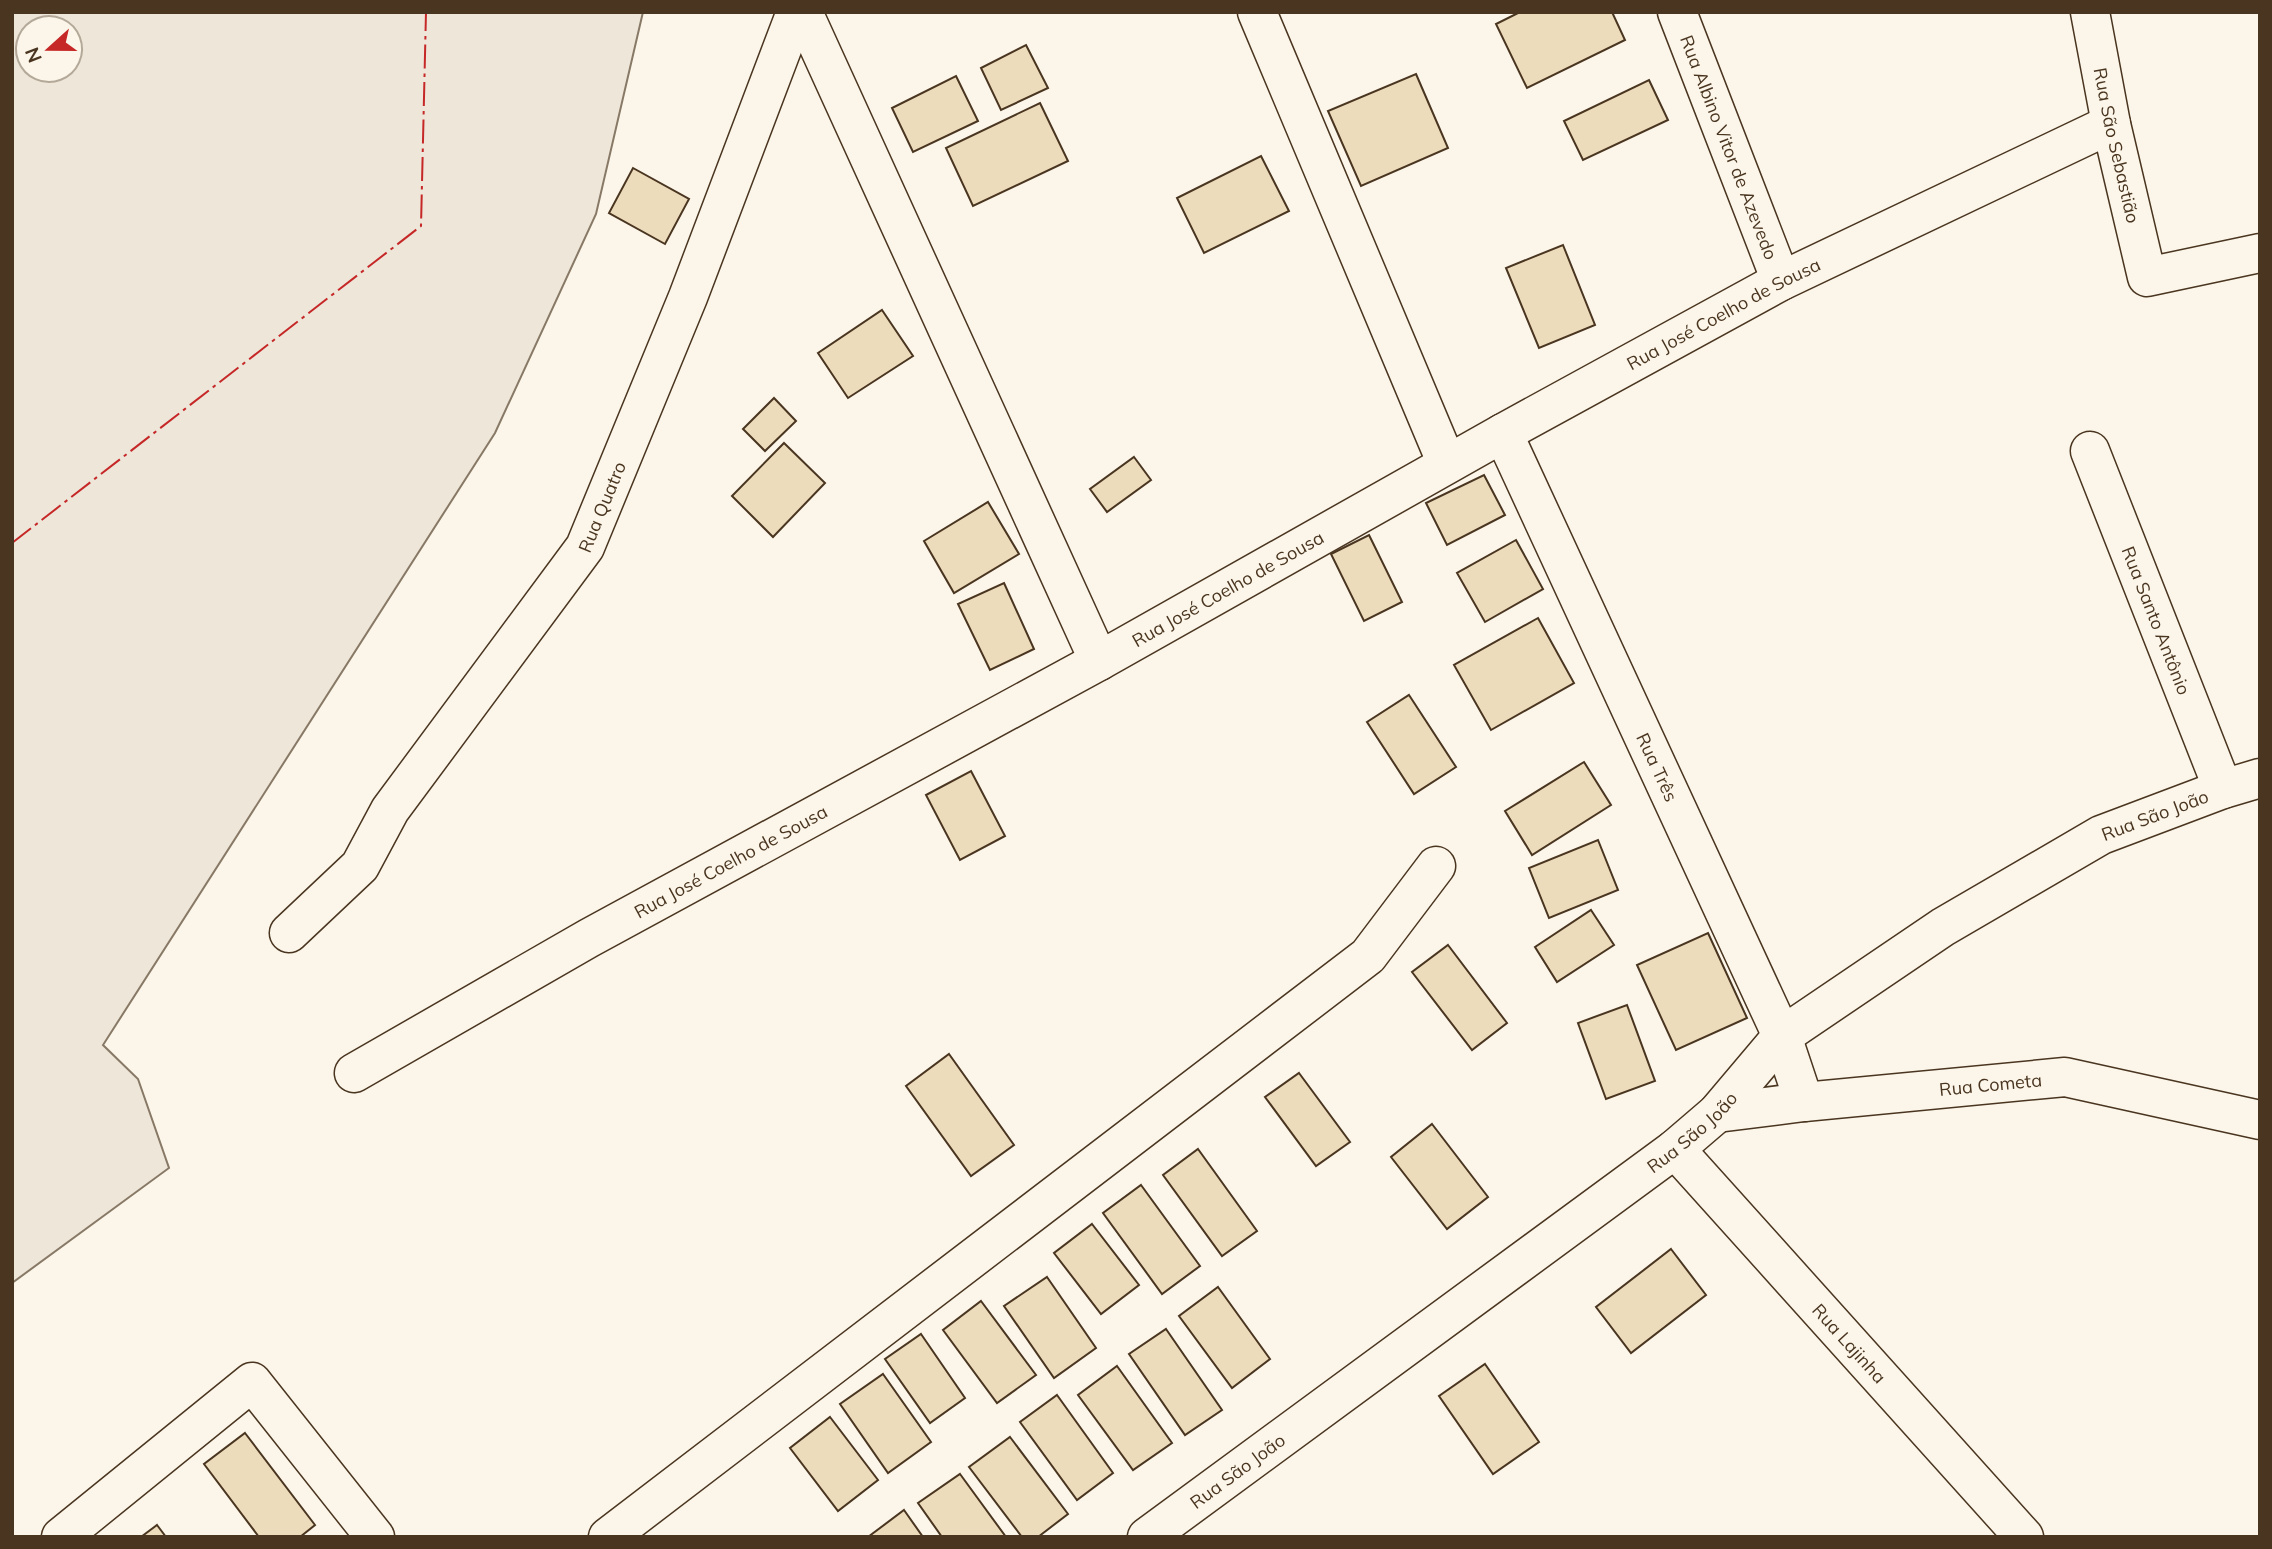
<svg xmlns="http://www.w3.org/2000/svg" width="2272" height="1549" viewBox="0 0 2272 1549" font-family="Mulish,sans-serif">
<rect width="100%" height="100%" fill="#fbf6e9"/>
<path fill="#ede6d9" stroke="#887966" stroke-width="2" fill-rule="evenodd" d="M12,12H643L596,214L495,433L103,1045L138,1079L169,1168L12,1283ZM28,28H70V70H28Z"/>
<g fill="#ecdcbc" stroke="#4a3520" stroke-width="2">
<polygon points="1520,12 1612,12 1625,40 1527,88 1496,24"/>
<polygon points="1026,45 1048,88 1001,110 981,68"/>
<polygon points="1416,74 1448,148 1361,186 1328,111"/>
<polygon points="956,76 978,121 913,152 892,108"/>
<polygon points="1649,80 1668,120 1583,160 1564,121"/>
<polygon points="1040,103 1068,161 973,206 946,148"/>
<polygon points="1261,156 1289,211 1204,253 1177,198"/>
<polygon points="633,168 689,199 665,244 609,213"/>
<polygon points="1563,245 1595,325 1539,348 1506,268"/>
<polygon points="882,310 913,356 848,398 818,353"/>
<polygon points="774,398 796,421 765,451 743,429"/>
<polygon points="784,443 825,483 773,537 732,496"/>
<polygon points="1134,457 1151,480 1107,512 1090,489"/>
<polygon points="1484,475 1505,515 1447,545 1426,503"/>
<polygon points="988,502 1019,554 954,593 924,541"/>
<polygon points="1369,535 1402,602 1364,621 1331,554"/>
<polygon points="1516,540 1543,589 1485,622 1457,573"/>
<polygon points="1004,583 1034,649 990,670 958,604"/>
<polygon points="1538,618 1574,683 1491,730 1454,665"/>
<polygon points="1409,695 1456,767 1414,794 1367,722"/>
<polygon points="1584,762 1611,805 1532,855 1505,811"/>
<polygon points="971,771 1005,836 960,860 926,795"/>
<polygon points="1598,840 1618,890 1549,918 1529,868"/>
<polygon points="1591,910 1614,945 1557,982 1535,947"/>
<polygon points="1708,933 1747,1018 1676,1050 1637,965"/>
<polygon points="1448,945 1507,1023 1472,1050 1412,972"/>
<polygon points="1627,1005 1655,1081 1606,1099 1578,1023"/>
<polygon points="949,1054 1014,1145 971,1176 906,1086"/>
<polygon points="1299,1073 1350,1142 1316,1166 1265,1097"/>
<polygon points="1432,1124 1488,1197 1447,1229 1391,1157"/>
<polygon points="1198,1149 1257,1231 1222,1256 1163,1175"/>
<polygon points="1141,1185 1200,1266 1162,1294 1103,1213"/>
<polygon points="1092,1224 1139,1285 1101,1314 1054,1253"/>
<polygon points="1671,1249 1706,1295 1631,1353 1596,1307"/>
<polygon points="1047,1277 1096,1348 1054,1378 1004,1306"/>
<polygon points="1218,1287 1270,1359 1232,1388 1179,1316"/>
<polygon points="981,1301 1036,1375 997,1403 943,1330"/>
<polygon points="1166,1329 1222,1410 1185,1435 1129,1354"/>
<polygon points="921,1334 965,1398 930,1423 885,1359"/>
<polygon points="1485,1364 1539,1442 1493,1474 1439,1396"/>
<polygon points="1117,1366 1172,1443 1133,1470 1078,1395"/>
<polygon points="883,1374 931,1442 888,1473 840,1404"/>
<polygon points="1057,1395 1113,1473 1077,1500 1020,1422"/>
<polygon points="830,1417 878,1480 838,1511 790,1448"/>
<polygon points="245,1433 315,1525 300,1537 259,1537 204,1464"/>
<polygon points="1010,1437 1068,1514 1038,1537 1022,1537 969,1467"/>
<polygon points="960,1474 1006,1537 942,1537 918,1503"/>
<polygon points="904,1510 923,1537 868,1537"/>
<polygon points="157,1525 166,1537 141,1537"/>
</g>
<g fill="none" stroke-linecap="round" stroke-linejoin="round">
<g stroke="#4a3520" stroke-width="41">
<g id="minor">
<polyline points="803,12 1099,661"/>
<polyline points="1257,12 1447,464"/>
<path id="s1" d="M1677,12L1781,281"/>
<path id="s2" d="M2090,12L2111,124L2147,277L2260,253"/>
<path id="s3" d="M1503,433L1782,1036L1804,1102"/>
<path id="s4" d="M2090,451L2223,789"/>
<path id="s5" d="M289,933L360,866L390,810L585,547L688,297L796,12"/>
<path id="s6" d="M354,1073L589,938L1099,661L1503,433L1781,281L2111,124"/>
<path id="s7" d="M1717,1113L1804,1102L2065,1077L2260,1120"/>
<path id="s8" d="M1675,1149L2024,1537"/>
<polyline points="61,1537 252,1382 375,1537"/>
<polyline points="608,1537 1368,956 1436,866"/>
<path id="s9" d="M1147,1537L1675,1149L1717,1113L1782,1036L1943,927L2101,835L2223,789L2260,778"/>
</g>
</g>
<use href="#minor" stroke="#fbf6e9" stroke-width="38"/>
<polyline stroke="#c62828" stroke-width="2" stroke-dasharray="24 5 3.5 5" stroke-linecap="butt" points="12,543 421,226 426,12"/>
</g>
<g text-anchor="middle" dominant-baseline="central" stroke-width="5" stroke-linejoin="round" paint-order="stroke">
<g font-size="18" fill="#4a3520" stroke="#fbf6e9">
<text stroke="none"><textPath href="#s2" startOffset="136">Rua São Sebastião</textPath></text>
<text stroke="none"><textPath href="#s1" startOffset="145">Rua Albino Vitor de Azevedo</textPath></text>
<text stroke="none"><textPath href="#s6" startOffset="1566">Rua José Coelho de Sousa</textPath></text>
<text stroke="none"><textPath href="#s5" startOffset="532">Rua Quatro</textPath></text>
<text stroke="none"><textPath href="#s6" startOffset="999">Rua José Coelho de Sousa</textPath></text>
<text stroke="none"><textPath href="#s4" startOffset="182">Rua Santo Antônio</textPath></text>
<text stroke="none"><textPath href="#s3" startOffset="368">Rua Três</textPath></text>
<text stroke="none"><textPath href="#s9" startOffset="1246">Rua São João</textPath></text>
<text stroke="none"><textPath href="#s6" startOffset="432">Rua José Coelho de Sousa</textPath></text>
<text stroke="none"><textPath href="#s7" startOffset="275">Rua Cometa</textPath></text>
<text stroke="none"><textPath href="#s9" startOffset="679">Rua São João</textPath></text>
<text stroke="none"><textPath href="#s8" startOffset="261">Rua Lajinha</textPath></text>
<text stroke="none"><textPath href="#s9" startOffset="112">Rua São João</textPath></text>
</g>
</g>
<rect width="2272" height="1549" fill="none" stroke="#4a3520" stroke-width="28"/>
<g transform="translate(49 49) rotate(249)"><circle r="33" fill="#fbf6e9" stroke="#b4a999" stroke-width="2"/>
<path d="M0-5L12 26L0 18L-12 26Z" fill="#c62828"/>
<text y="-10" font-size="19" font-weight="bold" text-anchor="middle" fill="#4a3520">N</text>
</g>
</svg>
